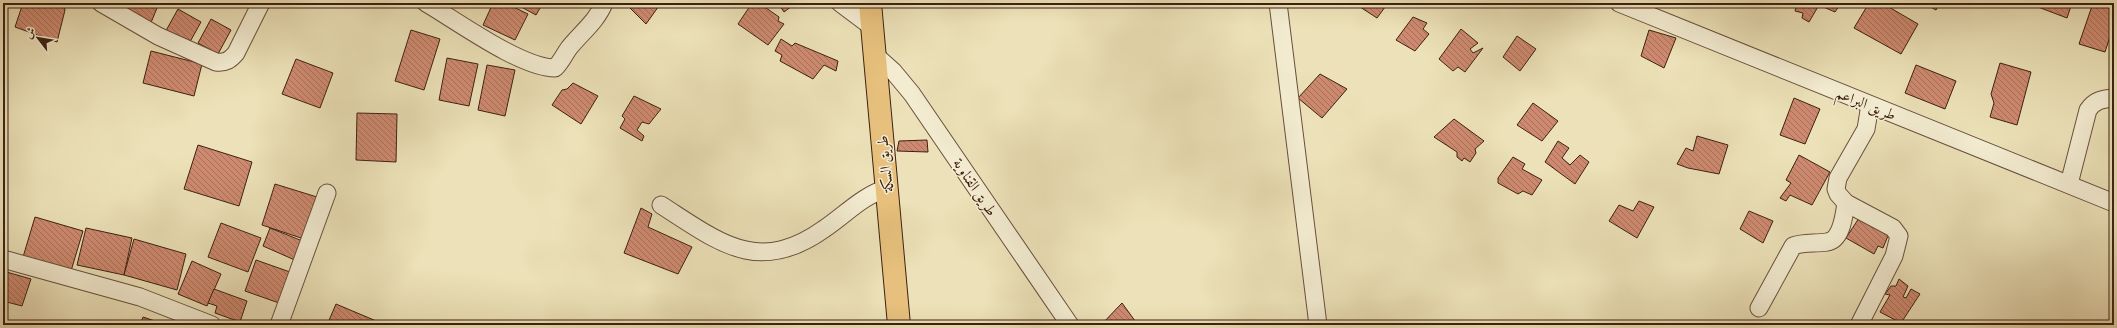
<svg xmlns="http://www.w3.org/2000/svg" width="2117" height="328" viewBox="0 0 2117 328" font-family="'IM FELL Great Primer',Amiri,serif">
<defs>
<pattern id="building-back-hatch" width="6" height="6" patternUnits="userSpaceOnUse"><rect width="6" height="6" fill="#ce8a70"/><path d="M-1 5l2 2M0 0l6 6M5-1l2 2" fill="none" stroke="#a8705b"/></pattern>
</defs>
<rect width="100%" height="100%" fill="#ece1b8"/>
<filter id="stains"><feTurbulence type="fractalNoise" baseFrequency=".005" numOctaves="4"/><feColorMatrix values="0 0 0 0 .2 0 0 0 0 .09 0 0 0 0 .02 0 0 0 .5 -.17"/></filter>
<radialGradient id="worn" r=".72"><stop offset=".6" stop-color="#630" stop-opacity="0"/><stop offset="1" stop-color="#630" stop-opacity=".3"/></radialGradient>
<g fill="url(#building-back-hatch)" stroke="#3d2012">
<polygon points="3,3 6,3 3,30"/>
<polygon points="28,3 63,3 65,10 57,42 15,27 22,6"/>
<polygon points="122,3 159,3 148,30 116,17"/>
<polygon points="493,3 505,3 528,14 515,40 483,25"/>
<polygon points="514,3 543,3 536,15"/>
<polygon points="625,3 661,3 646,24"/>
<polygon points="752,3 759,3 779,17 778,21 784,24 768,45 738,24"/>
<polygon points="778,3 796,3 784,12"/>
<polygon points="1354,3 1388,3 1377,18"/>
<polygon points="1793,3 1841,3 1835,12 1819,5 1809,22 1802,18 1803,13 1795,11 1796,7"/>
<polygon points="1869,3 1882,3 1918,24 1901,54 1854,28"/>
<polygon points="1923,3 1940,3 1936,10"/>
<polygon points="2039,3 2072,3 2067,18 2038,7"/>
<polygon points="2093,3 2102,3 2114,7 2114,24 2105,52 2079,44"/>
<polygon points="178,9 201,22 186,49 163,36"/>
<polygon points="1413,17 1427,23 1423,29 1429,34 1415,51 1396,40"/>
<polygon points="211,19 231,30 218,54 198,43"/>
<polygon points="1461,29 1478,43 1470,49 1473,53 1483,48 1465,72 1458,67 1453,71 1439,59"/>
<polygon points="411,30 440,39 424,90 395,81"/>
<polygon points="1649,30 1676,38 1664,68 1641,56"/>
<polygon points="1517,36 1536,49 1520,71 1503,57"/>
<polygon points="781,39 792,46 795,43 838,61 836,71 824,65 813,79 780,61 782,55 775,51"/>
<polygon points="151,51 202,64 194,96 143,83"/>
<polygon points="447,58 478,64 469,106 439,100"/>
<polygon points="296,59 333,73 320,108 282,94"/>
<polygon points="2000,63 2031,72 2017,125 1990,117 1994,103 1991,94"/>
<polygon points="487,65 515,70 505,116 478,110"/>
<polygon points="1916,65 1956,81 1945,109 1905,93"/>
<polygon points="1320,74 1347,89 1322,118 1298,98"/>
<polygon points="573,83 598,96 581,124 552,105 562,90 567,89"/>
<polygon points="634,96 661,109 649,124 642,122 637,130 644,136 642,141 620,128 625,119 622,116"/>
<polygon points="1794,98 1820,109 1805,144 1780,135"/>
<polygon points="1533,103 1558,121 1542,141 1517,125"/>
<polygon points="357,113 397,114 396,162 356,160"/>
<polygon points="1454,119 1484,141 1475,149 1476,153 1470,162 1464,158 1462,161 1457,157 1457,152 1434,137"/>
<polygon points="1697,136 1728,145 1719,174 1688,168 1677,164 1686,148 1693,151"/>
<polygon points="927,140 928,152 897,151 899,141"/>
<polygon points="1558,141 1569,148 1562,158 1570,165 1580,155 1589,162 1575,184 1545,162"/>
<polygon points="198,145 252,162 239,206 184,189"/>
<polygon points="1799,155 1830,172 1812,205 1790,195 1786,201 1780,198 1791,183 1786,180"/>
<polygon points="1513,157 1525,164 1522,169 1542,180 1532,195 1523,191 1518,194 1498,183 1498,178"/>
<polygon points="275,184 317,197 304,239 262,225"/>
<polygon points="1639,201 1654,207 1637,238 1609,221 1619,205 1633,211"/>
<polygon points="641,208 652,214 648,227 692,247 678,274 624,253"/>
<polygon points="1749,211 1773,221 1763,243 1740,229"/>
<polygon points="3,214 7,215 3,232"/>
<polygon points="1861,215 1890,231 1883,248 1878,246 1874,254 1846,238"/>
<polygon points="35,217 83,231 71,271 23,257"/>
<polygon points="221,223 261,238 248,272 208,257"/>
<polygon points="86,228 132,238 124,275 77,265"/>
<polygon points="270,228 305,242 297,261 263,246"/>
<polygon points="134,239 186,254 177,290 124,275"/>
<polygon points="256,260 290,272 279,303 245,291"/>
<polygon points="192,261 221,274 207,306 178,294"/>
<polygon points="3,271 31,279 22,306 3,301"/>
<polygon points="1899,279 1908,286 1903,297 1906,298 1911,289 1920,294 1901,323 1880,312 1890,295 1885,294 1891,286 1896,286"/>
<polygon points="214,289 247,301 240,322 215,313 217,306 208,303"/>
<polygon points="1122,303 1138,325 1101,325"/>
<polygon points="336,304 381,323 380,325 327,325"/>
<polygon points="143,317 167,325 140,325"/>
</g>
<g fill="none" stroke-linecap="round" stroke-linejoin="round">
<g stroke="#69503c" stroke-width="19">
<g id="minor">
<path d="M101,3L158,36L216,62C226,63 230,60 236,53L261,3"/>
<path d="M426,3C457,21 521,68 555,68C561,62 564,55 569,48C581,33 597,21 604,3"/>
<polyline points="840,3 872,27"/>
<polyline points="1278,3 1318,325"/>
<polyline points="1619,3 2114,203"/>
<polyline points="874,54 893,71 912,94 1070,325"/>
<path d="M2069,184L2088,110C2095,100 2102,99 2114,98"/>
<polyline points="1846,203 1893,228 1899,236 1894,256 1859,325"/>
<path d="M661,205C719,242 758,276 824,229C845,215 863,195 888,188"/>
<polyline points="3,259 140,297 212,325"/>
<path d="M1759,308L1793,246C1804,242 1815,244 1827,242C1842,240 1844,215 1846,203L1838,194L1836,189L1838,178L1866,129L1870,105"/>
<polyline points="279,325 327,193"/>
</g>
</g>
<g stroke="#3d2012" stroke-width="24">
<polyline id="major" points="870,3 899,325"/>
</g>
<use href="#minor" stroke="#f3ecd1" stroke-width="17"/>
<use href="#major" stroke="#e6c07c" stroke-width="22"/>
</g>
<g text-anchor="middle" dominant-baseline="central" stroke-width="3" stroke-linejoin="round" paint-order="stroke">
<g font-size="15" fill="#3d2012" stroke="#f3ecd1">
<text transform="translate(1866 104) rotate(22)">طريق البراعم</text>
<text transform="translate(885 164) rotate(-96)">طريق السكة</text>
<text transform="translate(975 187) rotate(56)">طريق القناوية</text>
</g>
</g>
<rect width="2117" height="328" fill="none" stroke="#ece1b8" stroke-width="16"/>
<rect x="4" y="4" width="2109" height="320" fill="none" stroke="#3d2012" stroke-width="2"/>
<rect x="8" y="8" width="2101" height="312" fill="none" stroke="#3d2012"/>
<g transform="translate(38 38) rotate(301)" stroke="#f3ecd1" stroke-width="3" paint-order="stroke">
<path d="M0-3L7 15L0 10L-7 15Z" fill="#3d2012"/>
<text y="-6" font-size="11" font-weight="bold" text-anchor="middle" fill="#3d2012">ش</text>
</g>
<rect width="100%" height="100%" filter="url(#stains)"/>
<rect width="100%" height="100%" fill="url(#worn)"/>
</svg>
